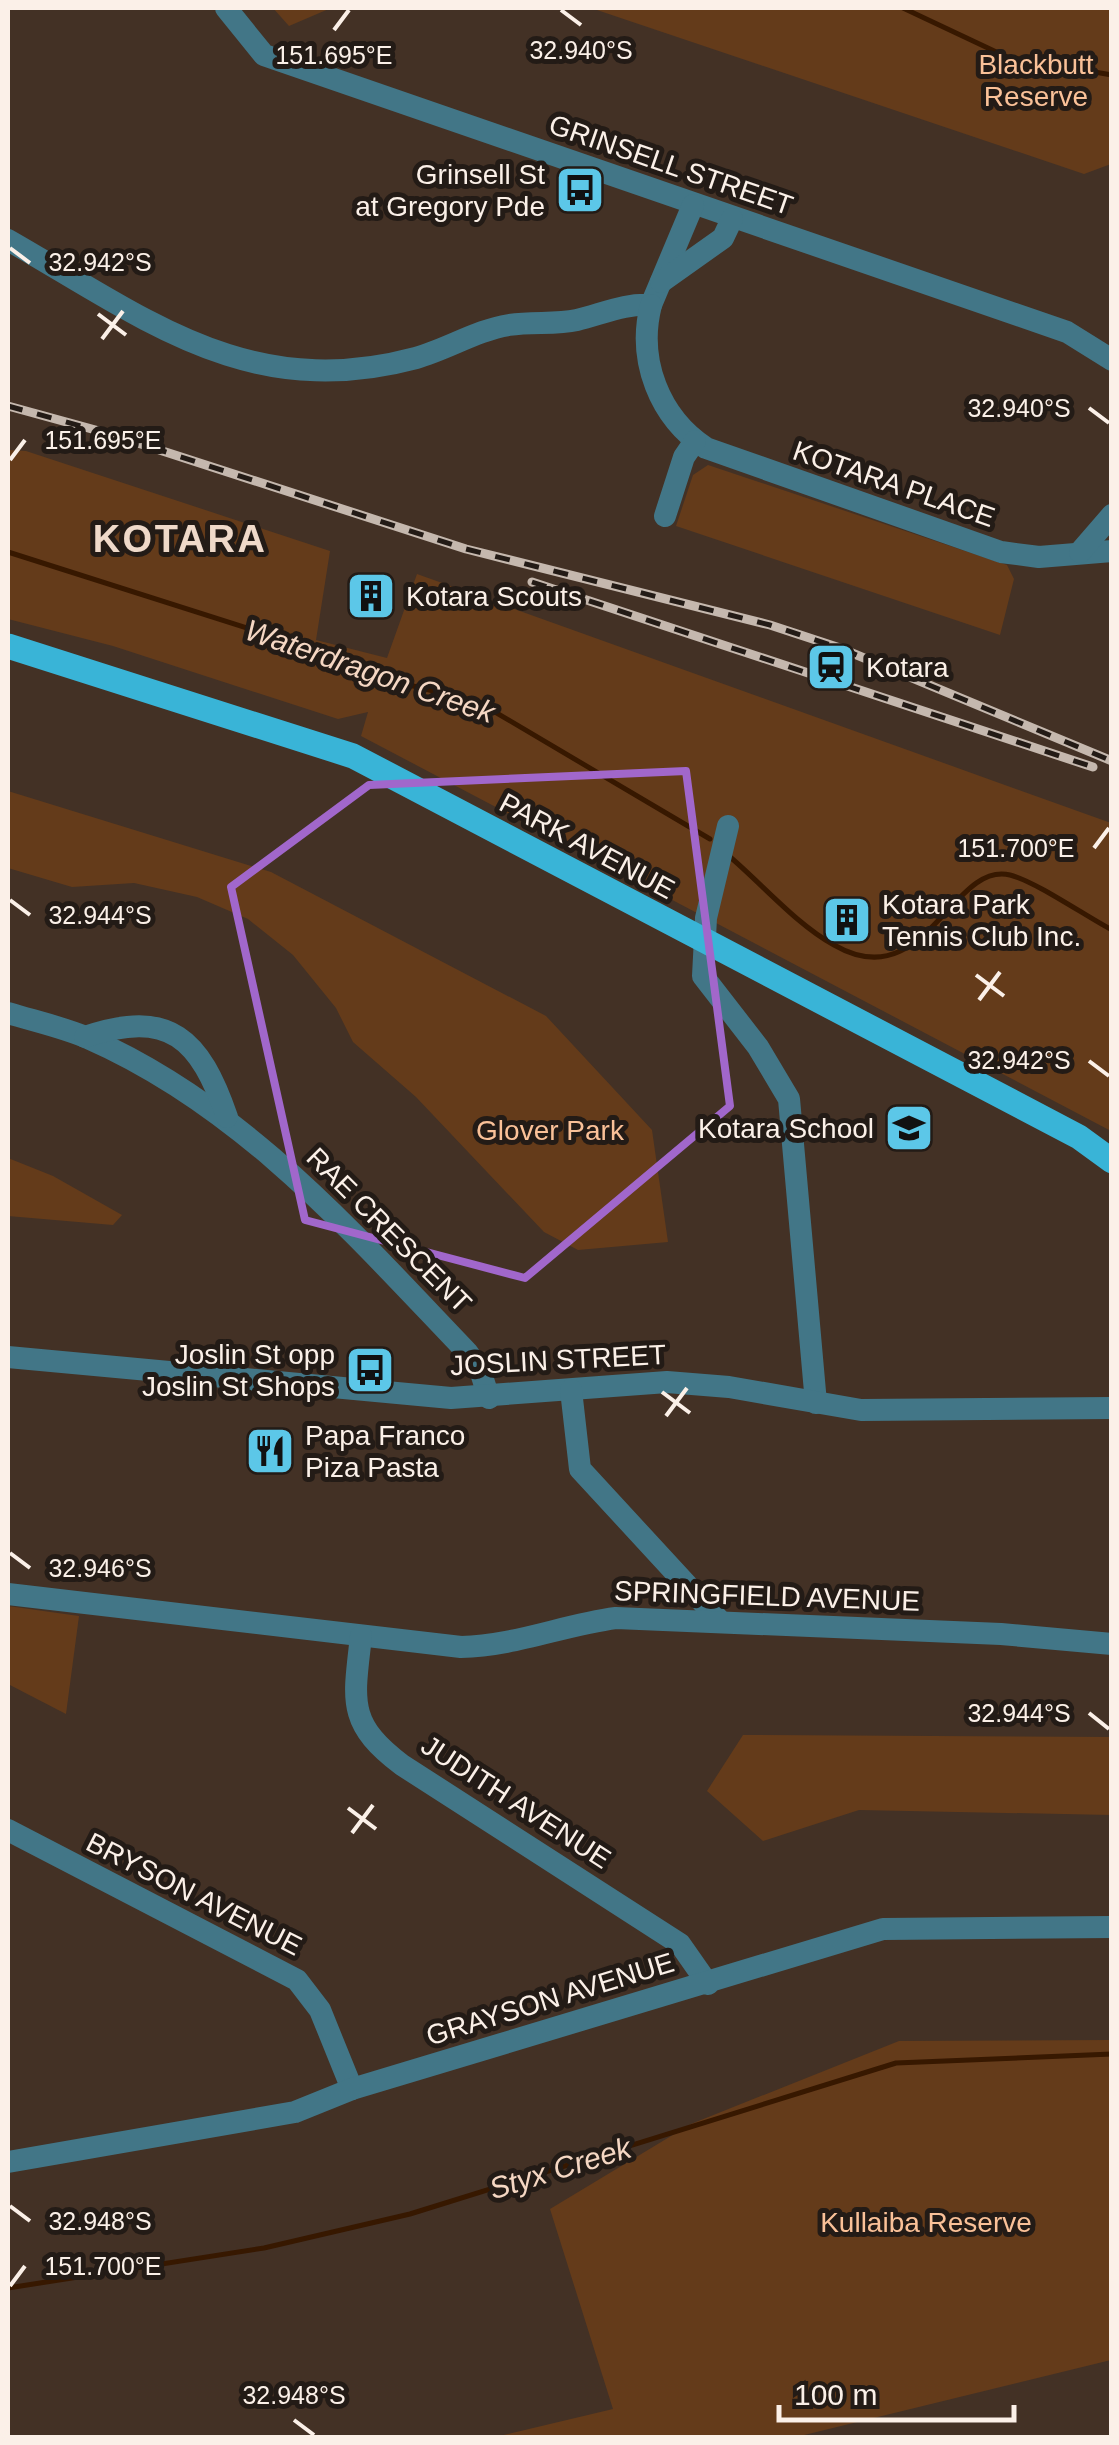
<svg xmlns="http://www.w3.org/2000/svg" width="1119" height="2445" viewBox="0 0 1119 2445" font-family="Arial,sans-serif">
<rect width="100%" height="100%" fill="#433125"/>
<g fill="#643b1a">
<polygon points="273,8 331,8 289,26"/>
<polygon points="591,8 1111,8 1111,164 1084,174"/>
<polygon points="8,450 26,451 330,551 316,640 387,658 417,574 1111,823 1111,1131 361,736 368,712 338,719 113,646 8,619"/>
<polygon points="708,465 1007,565 1014,579 1000,635 676,526 693,475"/>
<polygon points="8,791 271,872 546,1016 652,1130 668,1242 578,1250 544,1232 416,1097 353,1042 336,1008 293,955 248,919 197,897 134,883 72,887 8,868"/>
<polygon points="8,1158 53,1176 122,1215 113,1225 8,1216"/>
<polygon points="8,1606 79,1616 66,1714 8,1684"/>
<polygon points="743,1735 1111,1737 1111,1815 859,1810 763,1841 707,1791"/>
<polygon points="1111,2040 1111,2360 796,2437 495,2437 613,2409 550,2209 691,2124 899,2041"/>
</g>
<g fill="none" stroke-linecap="round" stroke-linejoin="round">
<g stroke="#371800" stroke-width="5">
<polyline points="903,8 1007,57 1112,75"/>
<polyline points="8,552 307,647 397,682 478,702 710,839"/>
<path d="M729,856C762,884 796,924 834,945C926,998 951,861 1010,875C1035,881 1087,917 1112,930"/>
<polyline points="8,2288 264,2248 410,2214 896,2063 1112,2054"/>
</g>
<g stroke="#427687" stroke-width="22">
<polyline points="226,8 264,55 1067,332 1112,360"/>
<path d="M8,240C145,318 248,403 416,358C448,349 477,330 509,325C532,321 555,325 577,320C602,314 626,303 651,305L693,205"/>
<polyline points="661,282 723,238 732,219"/>
<path d="M651,305C637,360 659,417 706,448L1001,552L1039,557L1112,551"/>
<polyline points="665,516 684,457 695,441"/>
<polyline points="1080,552 1112,515"/>
<polyline points="728,826 706,918 703,976 758,1047 789,1099 816,1403"/>
<path d="M8,1013C34,1021 62,1027 88,1038C243,1106 352,1232 467,1352L480,1370L489,1398"/>
<path d="M85,1037C170,1008 200,1039 227,1117"/>
<polyline points="8,1357 451,1398 667,1382 729,1387 861,1410 1112,1408"/>
<polyline points="571,1390 580,1469 721,1622"/>
<path d="M8,1594L461,1647C514,1646 563,1625 616,1618L1001,1634L1112,1644"/>
<path d="M361,1636C354,1700 346,1723 402,1765L680,1944L708,1984"/>
<polyline points="8,1830 297,1980 320,2010 352,2089"/>
<polyline points="8,2162 295,2112 352,2089 883,1929 1112,1927"/>
</g>
<polyline stroke="#39b4d7" stroke-width="25" points="8,646 353,756 1079,1137 1112,1161"/>
<g stroke="#c5b8ae" stroke-width="9">
<g id="rail">
<polyline points="8,406 110,434 466,549 770,625 840,648 1112,761"/>
<polyline points="532,582 1093,767"/>
</g>
</g>
<use href="#rail" stroke="#231b16" stroke-width="5" stroke-dasharray="15" stroke-linecap="butt"/>
</g>
<path fill="none" stroke="#a167cb" stroke-width="8" stroke-linejoin="round" d="M686,771L730,1106L525,1278L305,1220L231,887L369,785Z"/>
<path fill="none" stroke="#fbf0e8" stroke-width="4" d="M561,10L581,25M334,30L349,10M10,248L30,263M98,314L126,335M102,339L123,311M1089,408L1109,423M10,460L25,440M1094,848L1109,828M10,900L30,915M976,975L1004,996M979,1000L1000,972M1089,1061L1109,1076M662,1392L690,1413M666,1416L687,1388M10,1553L30,1568M1089,1713L1109,1729M348,1808L376,1829M352,1833L373,1805M10,2206L30,2221M10,2286L25,2266M294,2420L314,2435"/>
<defs>
<g id="bus-square" transform="scale(2.5)"><rect x="-9" y="-9" width="18" height="18" rx="4" fill="#5cc7e8" stroke="#231b16"/><path d="M-5-6H5V4H4V6H2V4H-2V6H-4V4H-5ZM-3.5-4V0h7V-4ZM-3.5 1.2v1.5H-2V1.2ZM2 1.2v1.5H3.5V1.2Z" fill="#111"/></g>
<g id="building-square" transform="scale(2.5)"><rect x="-9" y="-9" width="18" height="18" rx="4" fill="#5cc7e8" stroke="#231b16"/><path d="M-4-6H4V6H1V3H-1V6H-4ZM-2.5-4.3h1.7v1.8h-1.7ZM.8-4.3h1.7v1.8H.8ZM-2.5-1h1.7V.8h-1.7ZM.8-1h1.7V.8H.8Z" fill="#111"/></g>
<g id="station-square" transform="scale(2.5)"><rect x="-9" y="-9" width="18" height="18" rx="4" fill="#5cc7e8" stroke="#231b16"/><path d="M-3-6H3Q5-6 5-4V2Q5 4 3 4L4.5 6H3L1.5 4h-3L-3 6H-4.5L-3 4Q-5 4-5 2V-4Q-5-6-3-6ZM-3.5-4v3h7v-3ZM-3.5 1v1.5H-2V1ZM2 1v1.5H3.5V1Z" fill="#111"/></g>
<g id="school-square" transform="scale(2.5)"><rect x="-9" y="-9" width="18" height="18" rx="4" fill="#5cc7e8" stroke="#231b16"/><path d="M0-5L7-2L0 1L-7-2ZM-4 1L0 2.5L4 1V4Q0 6-4 4Z" fill="#111"/></g>
<g id="restaurant-square" transform="scale(2.5)"><rect x="-9" y="-9" width="18" height="18" rx="4" fill="#5cc7e8" stroke="#231b16"/><path d="M-5-6h1v4h1v-4h1v4h1v-4h1v5L-1.5 .5V6h-2V.5L-5-1ZM5-6V6H3V1.5H1.5Q1.5-4 5-6Z" fill="#111"/></g>
</defs>
<g fill-rule="evenodd">
<use href="#bus-square" x="580" y="190"/>
<use href="#building-square" x="371" y="596"/>
<use href="#station-square" x="831" y="667"/>
<use href="#building-square" x="847" y="920"/>
<use href="#school-square" x="909" y="1128"/>
<use href="#bus-square" x="370" y="1370"/>
<use href="#restaurant-square" x="270" y="1451"/>
</g>
<g text-anchor="middle" dominant-baseline="central" stroke-width="10" stroke-linejoin="round" paint-order="stroke">
<g font-size="28" fill="#fac198" stroke="#231b16">
<text x="1036" y="64">Blackbutt<tspan x="1036" dy="32">Reserve</tspan></text>
<text x="550" y="1130">Glover Park</text>
<text x="926" y="2222">Kullaiba Reserve</text>
</g>
<g font-size="28" fill="#fbf0e8" stroke="#231b16">
<text transform="translate(671 165) rotate(19)">GRINSELL STREET</text>
<text transform="translate(894 484) rotate(19)">KOTARA PLACE</text>
<text transform="translate(587 846) rotate(28)">PARK AVENUE</text>
<text transform="translate(389 1230) rotate(45)">RAE CRESCENT</text>
<text transform="translate(558 1360) rotate(-3)">JOSLIN STREET</text>
<text transform="translate(767 1596) rotate(2)">SPRINGFIELD AVENUE</text>
<text transform="translate(516 1802) rotate(33)">JUDITH AVENUE</text>
<text transform="translate(194 1894) rotate(27)">BRYSON AVENUE</text>
<text transform="translate(550 1999) rotate(-17)">GRAYSON AVENUE</text>
</g>
<g font-size="28" fill="#fbf0e8" stroke="#231b16" text-anchor="start">
<text x="545" y="174" text-anchor="end">Grinsell St<tspan x="545" dy="32">at Gregory Pde</tspan></text>
<text x="406" y="596">Kotara Scouts</text>
<text x="866" y="667">Kotara</text>
<text x="882" y="904">Kotara Park<tspan x="882" dy="32">Tennis Club Inc.</tspan></text>
<text x="874" y="1128" text-anchor="end">Kotara School</text>
<text x="335" y="1354" text-anchor="end">Joslin St opp<tspan x="335" dy="32">Joslin St Shops</tspan></text>
<text x="305" y="1435">Papa Franco<tspan x="305" dy="32">Piza Pasta</tspan></text>
</g>
<g font-size="30" font-style="italic" fill="#f5d7c3" stroke="#231b16">
<text transform="translate(370 671) rotate(19)">Waterdragon Creek</text>
<text transform="translate(560 2168) rotate(-17)">Styx Creek</text>
</g>
<g font-size="38" font-weight="bold" letter-spacing="2.5" fill="#efd9c9" stroke="#231b16">
<text x="180" y="539">KOTARA</text>
</g>
</g>
<g font-size="25" text-anchor="middle" fill="#fbf0e8" stroke="#231b16" stroke-width="10" stroke-linejoin="round" paint-order="stroke">
<text x="581" y="59">32.940°S</text>
<text x="334" y="64">151.695°E</text>
<text x="100" y="271">32.942°S</text>
<text x="1019" y="417">32.940°S</text>
<text x="103" y="449">151.695°E</text>
<text x="1016" y="857">151.700°E</text>
<text x="100" y="924">32.944°S</text>
<text x="1019" y="1069">32.942°S</text>
<text x="100" y="1577">32.946°S</text>
<text x="1019" y="1722">32.944°S</text>
<text x="100" y="2230">32.948°S</text>
<text x="103" y="2275">151.700°E</text>
<text x="294" y="2404">32.948°S</text>
</g>
<rect width="1119" height="2445" fill="none" stroke="#fbf0e8" stroke-width="20"/>
<path d="M779 2405v15h235v-15" fill="none" stroke="#fbf0e8" stroke-width="5"/>
<text x="794" y="2405" font-size="30" fill="#fbf0e8" stroke="#231b16" stroke-width="8" paint-order="stroke">100 m</text>
</svg>
